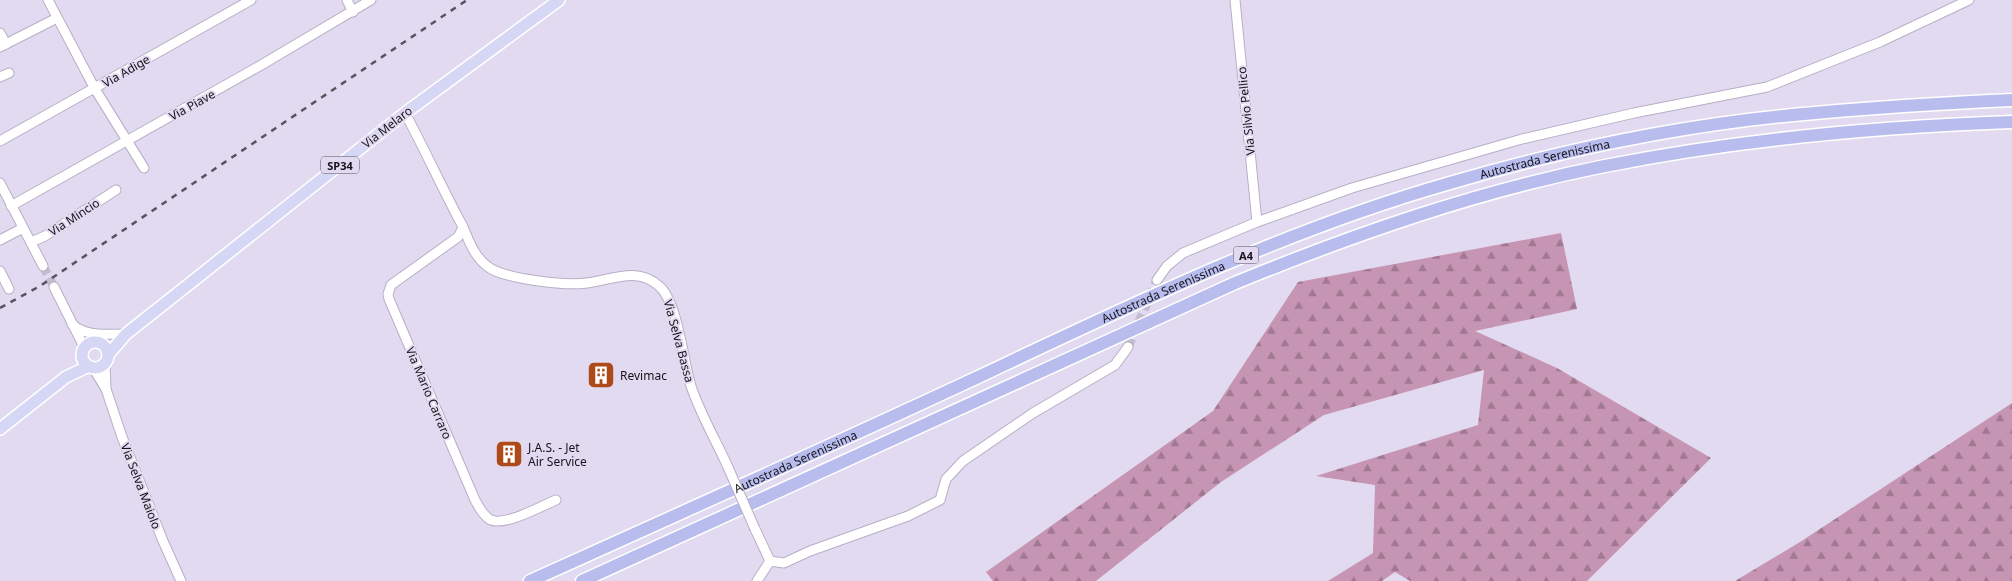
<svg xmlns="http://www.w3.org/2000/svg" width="2012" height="581" viewBox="0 0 2012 581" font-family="'Noto Sans',sans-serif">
<defs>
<pattern id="forest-firs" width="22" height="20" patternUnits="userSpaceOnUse" patternTransform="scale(1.25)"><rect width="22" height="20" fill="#c695b3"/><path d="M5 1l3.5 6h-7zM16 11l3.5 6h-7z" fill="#a07891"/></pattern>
</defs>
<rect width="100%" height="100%" fill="#e2daf0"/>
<g fill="url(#forest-firs)">
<polygon points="1561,233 1577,309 1475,331 1557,368 1711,458 1587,581 1410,581 1395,572 1382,581 1328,581 1373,553 1375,485 1316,476 1478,425 1484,370 1324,415 1221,482 1096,581 993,581 986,572 1213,411 1298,282"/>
<polygon points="2012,403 2012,581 1735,581 1800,542"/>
</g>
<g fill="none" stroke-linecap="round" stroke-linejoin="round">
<g stroke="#c3bcd0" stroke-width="9" stroke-dasharray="9 4.5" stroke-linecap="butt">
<polyline points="43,266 54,287"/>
<polyline points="1128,347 1157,280"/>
</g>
<g stroke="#b7afc5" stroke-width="11">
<g id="minor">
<polyline points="48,0 95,89 144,168"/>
<polyline points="347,0 353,12"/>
<polyline points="1235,0 1257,222"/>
<polyline points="0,33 6,44"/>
<polyline points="0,47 57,18"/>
<polyline points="0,77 9,73"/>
<path d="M405,113C425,150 442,188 462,225C469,240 473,255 487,266C502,279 567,286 587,283C612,280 637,266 659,286C678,302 683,361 691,386C700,413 715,439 727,465"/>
<polyline points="0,141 251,0"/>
<polyline points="0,183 43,266"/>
<polyline points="11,206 263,64 371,0"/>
<path d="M462,225L463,228L458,237L391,285L388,294L389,299L475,500C479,507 482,514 489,519C503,528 541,506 556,500"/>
<polyline points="0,240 23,228"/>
<polyline points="31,242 45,236 116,190"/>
<polyline points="0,271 9,289"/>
<polyline points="1157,280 1167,266 1183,253 1257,222 1352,188 1522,139 1634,113 1767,87 1880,42 1969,0"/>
<polyline points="54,287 84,347"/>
<path d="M72,324C85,337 108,334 126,334"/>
<polyline points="105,363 106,389"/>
<polyline points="93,368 106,389 122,437 163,541 181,581"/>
<polyline points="755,529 770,561 757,581"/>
<polyline points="770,561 784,563 810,551 908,516 940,500 946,479 963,461 1033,413 1115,365 1128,347"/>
</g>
</g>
<g stroke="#fff" stroke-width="14">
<g id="major">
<circle cx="95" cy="355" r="13"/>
<polyline points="108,355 126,334 405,113 559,0"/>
<polyline points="0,429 66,377 89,366"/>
</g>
</g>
<g stroke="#fff" stroke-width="15">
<g id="highway">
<path id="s1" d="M530,581C679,514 828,447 976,378C1131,305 1285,230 1450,183C1569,148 1692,123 1815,113C1880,107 1946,103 2012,100"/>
<path d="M582,581L1235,283C1355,234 1478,191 1605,166C1740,139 1875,127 2012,122"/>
</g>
</g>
<use href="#minor" stroke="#fff" stroke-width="9"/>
<use href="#major" stroke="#d5d7f5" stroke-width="11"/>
<use href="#highway" stroke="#b9bdee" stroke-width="12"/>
<polyline stroke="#57535f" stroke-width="2.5" stroke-dasharray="6 6" stroke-linecap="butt" points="0,308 40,286 467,0"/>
<g stroke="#b7afc5" stroke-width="11" stroke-linecap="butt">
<polyline id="minor-bridge" points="727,465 755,529"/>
</g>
<use href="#minor-bridge" stroke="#fff" stroke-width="9"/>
</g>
<defs>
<g id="building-square" transform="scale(1.4375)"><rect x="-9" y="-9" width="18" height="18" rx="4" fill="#ae491a" stroke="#e2daf0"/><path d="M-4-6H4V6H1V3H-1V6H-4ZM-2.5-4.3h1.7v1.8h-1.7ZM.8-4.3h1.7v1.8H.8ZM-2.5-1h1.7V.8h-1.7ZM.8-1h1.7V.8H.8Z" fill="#fff"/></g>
</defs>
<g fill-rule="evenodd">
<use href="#building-square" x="601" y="375"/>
<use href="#building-square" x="509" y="454"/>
</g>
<g text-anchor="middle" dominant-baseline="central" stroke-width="4" stroke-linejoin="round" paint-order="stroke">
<g fill="#e2daf0" stroke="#524f5a" stroke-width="1">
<rect x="321" y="156.5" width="38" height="17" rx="4"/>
<rect x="1233.5" y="246.5" width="25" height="17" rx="4"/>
</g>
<g font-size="11" font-weight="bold" fill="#15131a">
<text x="340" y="165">SP34</text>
<text x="1246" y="255">A4</text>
</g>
<g font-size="12" fill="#15131a" stroke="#e2daf0">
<text transform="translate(126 71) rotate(-30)">Via Adige</text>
<text transform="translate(192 105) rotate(-29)">Via Piave</text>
<text transform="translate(1246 111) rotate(-96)">Via Silvio Pellico</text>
<text transform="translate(387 127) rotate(-38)">Via Melaro</text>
<text stroke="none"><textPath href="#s1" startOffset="1101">Autostrada Serenissima</textPath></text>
<text transform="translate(74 217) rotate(-33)">Via Mincio</text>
<text stroke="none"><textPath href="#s1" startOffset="696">Autostrada Serenissima</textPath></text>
<text transform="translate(679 341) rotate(75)">Via Selva Bassa</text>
<text transform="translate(429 393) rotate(67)">Via Mario Carraro</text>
<text stroke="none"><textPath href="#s1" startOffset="291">Autostrada Serenissima</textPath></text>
<text transform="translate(141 486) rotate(69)">Via Selva Maiolo</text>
</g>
<g font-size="12" fill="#15131a" stroke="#e2daf0" text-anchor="start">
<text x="620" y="375">Revimac</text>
<text x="528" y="447">J.A.S. - Jet<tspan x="528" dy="14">Air Service</tspan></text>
</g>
</g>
</svg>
